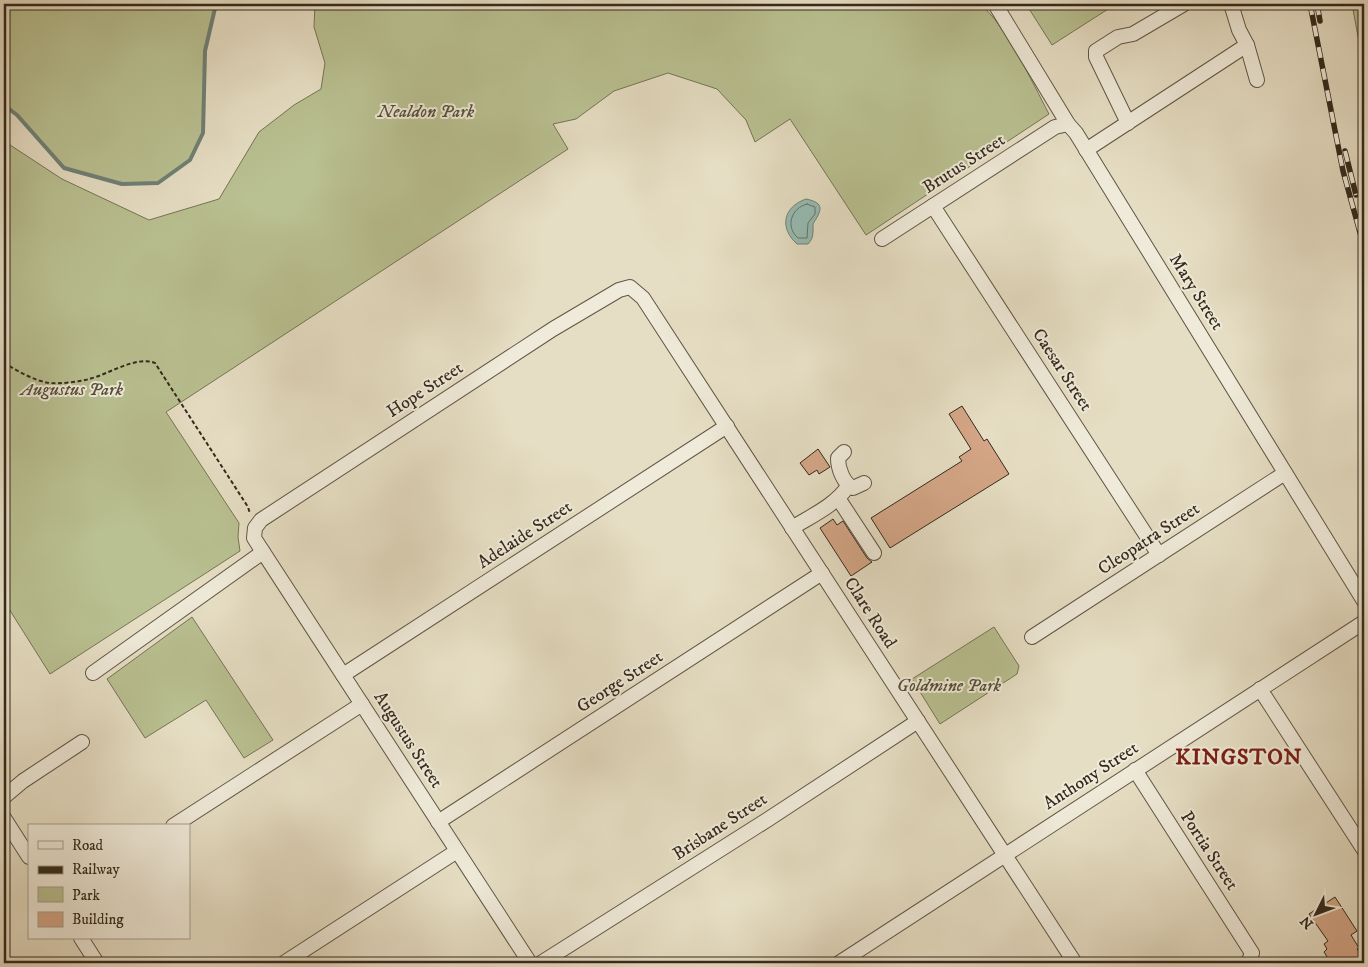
<svg xmlns="http://www.w3.org/2000/svg" width="1368" height="967" viewBox="0 0 1368 967" font-family="'IM FELL DW Pica',serif">
<rect width="100%" height="100%" fill="#e6dec4"/>
<filter id="stains"><feTurbulence type="fractalNoise" baseFrequency=".004" numOctaves="4"/><feColorMatrix values="0 0 0 0 .2 0 0 0 0 .09 0 0 0 0 .02 0 0 0 .5 -.17"/></filter>
<radialGradient id="worn" r=".72"><stop offset=".6" stop-color="#630" stop-opacity="0"/><stop offset="1" stop-color="#630" stop-opacity=".3"/></radialGradient>
<g fill="#b9c091" stroke="#767456">
<polygon points="4,4 216,4 205,51 203,133 190,160 158,183 122,184 64,168 17,115 4,105"/>
<path d="M315,4H980C1006,25 1032,82 1049,114L866,235L790,119L755,142L746,120L717,89L668,73L614,91L576,119L553,124L568,149L166,412L239,523L238,537L240,551L50,674L4,601V141L62,179L149,220L219,199L259,132L294,105L321,89L325,63L314,27Z"/>
<polygon points="1026,4 1116,4 1052,45"/>
<polygon points="1352,4 1364,4 1364,69"/>
<polygon points="192,617 273,740 244,758 206,700 145,738 107,679"/>
<polygon points="994,627 1019,666 1017,674 940,724 912,679"/>
</g>
<path fill="#96bcb3" stroke="#6f8177" d="M806,199C826,203 821,211 813,224C813,232 814,238 808,244H797C779,228 783,207 806,199Z"/>
<g fill="none" stroke-linecap="round" stroke-linejoin="round">
<path stroke="#657268" stroke-width="1" d="M807,204L815,207V214L808,223L807,238H798C785,227 791,208 807,204Z"/>
<polyline stroke="#6f8177" stroke-width="4" points="4,105 17,115 64,168 122,184 158,183 190,160 203,133 205,51 216,4"/>
</g>
<g fill="#d4a687" stroke="#34291c">
<polygon points="962,406 984,441 987,439 1009,474 890,548 871,518 962,461 959,457 971,449 949,414"/>
<polygon points="818,449 830,467 819,474 817,470 809,475 800,463"/>
<polygon points="833,519 837,525 843,521 867,558 872,562 851,576 820,528"/>
<polygon points="1335,897 1357,931 1351,935 1359,948 1357,949 1362,955 1350,963 1331,963 1324,952 1327,949 1324,944 1328,941 1309,914"/>
</g>
<g fill="none" stroke-linecap="round" stroke-linejoin="round">
<g stroke="#605646" stroke-width="16">
<g id="minor">
<polyline points="995,4 1068,124 1076,133 1364,601"/>
<polyline points="1247,45 1257,80"/>
<polyline points="1128,123 1096,57 1096,51 1118,37 1133,34 1184,4"/>
<polyline points="1086,150 1247,45 1239,30 1231,4"/>
<polyline points="933,206 1159,555"/>
<polyline points="882,239 1055,127 1068,124"/>
<path d="M844,452L838,458C838,468 843,483 853,488L864,483"/>
<polyline points="838,498 874,553"/>
<path d="M792,528C811,516 836,505 848,486"/>
<polyline points="1032,637 1285,473"/>
<polyline points="93,673 263,552"/>
<polyline points="343,675 727,426"/>
<polyline points="1260,689 1364,850"/>
<polyline points="1135,770 1252,953 1248,963"/>
<polyline points="4,797 23,781 82,742"/>
<polyline points="4,818 29,857"/>
<polyline points="438,822 822,573"/>
<polyline points="173,826 362,704"/>
<polyline points="81,938 97,963"/>
<polyline points="284,963 457,851"/>
<polyline points="530,963 254,538 255,528 261,520 553,329 619,290 630,287 643,298 1075,963"/>
<polyline points="541,963 767,820 918,721"/>
<polyline points="839,963 1364,622"/>
</g>
</g>
<path stroke="#34291c" stroke-width="2" stroke-dasharray="4 2.5" stroke-linecap="butt" d="M4,363C18,371 34,381 50,383C59,384 79,382 89,379C107,375 137,355 155,363L248,507L250,514"/>
<use href="#minor" stroke="#efead9" stroke-width="14"/>
<g stroke="#34291c" stroke-width="5.5">
<g id="rail">
<polyline points="1310,4 1343,171 1364,247"/>
<polyline points="1317,4 1320,21"/>
<polyline points="1345,151 1356,195"/>
</g>
</g>
<use href="#rail" stroke="#efead9" stroke-width="4" stroke-dasharray="11" stroke-linecap="butt"/>
</g>
<g text-anchor="middle" dominant-baseline="central" stroke-width="4" stroke-linejoin="round" paint-order="stroke">
<g font-size="18" font-style="italic" fill="#554f39" stroke="#efead9">
<text x="426" y="112">Nealdon Park</text>
<text x="72" y="390">Augustus Park</text>
<text x="949" y="686">Goldmine Park</text>
</g>
<g font-size="18" fill="#34291c" stroke="#efead9">
<text transform="translate(964 164) rotate(-33)">Brutus Street</text>
<text transform="translate(1196 292) rotate(58)">Mary Street</text>
<text transform="translate(1062 370) rotate(57)">Caesar Street</text>
<text transform="translate(425 390) rotate(-33)">Hope Street</text>
<text transform="translate(525 535) rotate(-33)">Adelaide Street</text>
<text transform="translate(1149 539) rotate(-33)">Cleopatra Street</text>
<text transform="translate(870 613) rotate(57)">Clare Road</text>
<text transform="translate(620 682) rotate(-33)">George Street</text>
<text transform="translate(408 740) rotate(57)">Augustus Street</text>
<text transform="translate(1091 776) rotate(-33)">Anthony Street</text>
<text transform="translate(720 827) rotate(-33)">Brisbane Street</text>
<text transform="translate(1209 851) rotate(57)">Portia Street</text>
</g>
<g font-size="22" font-weight="bold" letter-spacing="1" fill="#7a1f14" stroke="#efead9">
<text x="1239" y="757">KINGSTON</text>
</g>
</g>
<rect width="1368" height="967" fill="none" stroke="#e6dec4" stroke-width="20"/>
<rect x="5" y="5" width="1358" height="957" fill="none" stroke="#34291c" stroke-width="2.5"/>
<rect x="10" y="10" width="1348" height="947" fill="none" stroke="#34291c"/>
<rect x="28" y="824" width="162" height="115" fill="#efead9" stroke="#a49d8d"/>
<rect x="38" y="841" width="25" height="8" fill="#efead9" stroke="#a49d8d"/>
<text x="72" y="850" font-size="15" fill="#34291c">Road</text>
<rect x="38" y="866" width="25" height="8" fill="#34291c" stroke="#a49d8d"/>
<text x="72" y="874" font-size="15" fill="#34291c">Railway</text>
<rect x="38" y="887" width="25" height="15" fill="#b9c091" stroke="#a49d8d"/>
<text x="72" y="900" font-size="15" fill="#34291c">Park</text>
<rect x="38" y="912" width="25" height="15" fill="#d4a687" stroke="#a49d8d"/>
<text x="72" y="924" font-size="15" fill="#34291c">Building</text>
<g transform="translate(1316 914) rotate(228)" stroke="#efead9" stroke-width="4" paint-order="stroke">
<path d="M0-4L9 19L0 12L-9 19Z" fill="#34291c"/>
<text y="-8" font-size="14" font-weight="bold" text-anchor="middle" fill="#34291c">N</text>
</g>
<rect width="100%" height="100%" filter="url(#stains)"/>
<rect width="100%" height="100%" fill="url(#worn)"/>
</svg>
